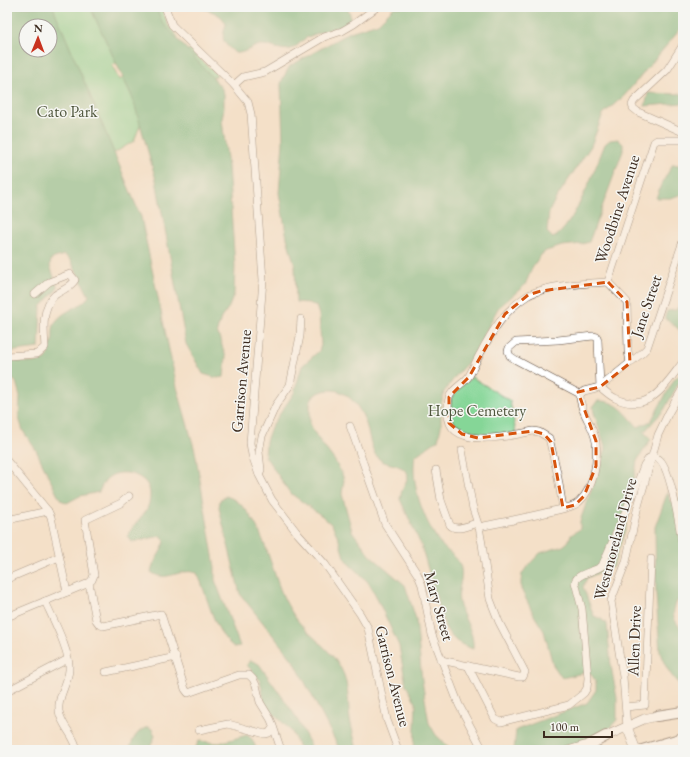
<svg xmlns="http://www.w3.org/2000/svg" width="690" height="757" viewBox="0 0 690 757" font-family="'EB Garamond',serif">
<rect width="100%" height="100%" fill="#f6f6f2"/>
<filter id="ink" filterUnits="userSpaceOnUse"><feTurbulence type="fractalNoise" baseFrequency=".025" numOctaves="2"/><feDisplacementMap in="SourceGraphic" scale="8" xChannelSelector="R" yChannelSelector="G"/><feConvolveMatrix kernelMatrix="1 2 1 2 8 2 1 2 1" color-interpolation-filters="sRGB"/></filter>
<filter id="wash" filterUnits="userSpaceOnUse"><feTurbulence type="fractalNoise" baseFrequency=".012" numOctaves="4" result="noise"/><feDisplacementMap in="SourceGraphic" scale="16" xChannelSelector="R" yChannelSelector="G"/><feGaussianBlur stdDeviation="0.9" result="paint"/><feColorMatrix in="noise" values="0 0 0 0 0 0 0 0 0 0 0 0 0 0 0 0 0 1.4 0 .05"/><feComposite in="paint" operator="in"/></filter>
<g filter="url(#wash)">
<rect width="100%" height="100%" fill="#f4e0c8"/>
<g fill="#85d697" stroke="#60805a" fill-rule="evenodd">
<path d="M7,7H161L168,25L178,37L112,65L119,80L190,49L217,75L140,121L141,123L134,141L42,197ZM26,26H50V50H26Z"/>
<polygon points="472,377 510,401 516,433 478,437 459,430 451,420 451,398 458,389"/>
</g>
<g fill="#6cb780" stroke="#54704f" fill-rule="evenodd">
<path d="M7,7H53L141,217L177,387L195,451L215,567V580L240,646L234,647C213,633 208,595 197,573C180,567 166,584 151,572C153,561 162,552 165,541L161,536L132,542L128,536C134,520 151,514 150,494C150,476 123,467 109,477C104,480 102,486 99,492L80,496L67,503L61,500L57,494L36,450L23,431L19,418L20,396L16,382L7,375V361L12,360L32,363L46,360C48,354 50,348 52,342C54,335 51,327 56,321C65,309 81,308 89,296L70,259L64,255L51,259L50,266L58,288L41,307L39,348L7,352ZM26,26H50V50H26Z"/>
<polygon points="90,7 156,7 162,22 221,87 224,94 224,107 222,120 228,166 235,266 234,294 229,307 221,318 217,331 226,357 224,377 217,378 203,374 186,344 156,180 133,99"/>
<path d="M198,7H291L297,10L305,12L319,7H346C351,13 351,17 349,24C336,28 321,31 308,37C301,40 298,47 291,49C281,52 270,44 260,45C251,47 244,54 235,53C222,41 221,41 226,24C221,12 209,11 198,7Z"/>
<path d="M394,7H683V26L624,96L603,114L591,146L555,200L549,212L547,232L553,238C573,229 596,166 605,144L610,140L618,139L623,144V151L589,242L582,244L562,246L546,251L541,255L533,266L525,285L498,308L472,358L458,373L444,392L441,405V427L438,440L415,456C410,484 424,521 440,543C445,550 455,555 459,563C466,576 456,589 459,602C462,618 475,631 473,649C459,644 453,641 445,627L421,545L400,499C401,489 407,483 408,474C400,461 385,467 377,457C371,450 369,433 366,424C362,410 348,389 330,390C324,390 318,393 313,396L310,402V424L317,437L335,461L342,474L344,480L342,494L352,531L370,555L405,585L416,619L422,680L429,723L436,735L452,750H414L416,703L406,685L399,646L375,594L368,582L348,563L344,557L338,537L332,525L322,516L290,493L265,456L266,441L271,427L294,393L302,366L319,351L321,345L319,315L316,306L309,303L296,302L295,266L287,238L279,193L283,142L281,84L283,78L290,66L350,32L378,23Z"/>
<polygon points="648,93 683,94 683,103 645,106"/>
<polygon points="673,164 683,166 683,194 670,198 656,198 661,185"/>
<path d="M683,306V337C680,326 670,325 665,317L667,311L676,310L678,307Z"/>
<path d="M681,375V379L664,410L644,432L651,439L637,461L626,527L613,567L587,578L583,587L594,616L601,619L607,624L611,666L617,698V720L602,736L595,739L550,750H514L516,730L587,703L596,690V683L593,677L588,672L562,678L553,665L544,631L535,617L521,589V581L522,574L526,568L540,553L563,546L568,542L571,535L580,529V521L606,449L594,413L593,407L597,401C618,400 625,413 638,427L651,421L675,378Z"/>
<path d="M668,491L670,502L683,498V598L677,601C671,615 673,620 683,630V686C674,683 662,661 660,652L656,595L655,527Z"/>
<path d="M226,496C260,506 270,567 283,596C288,607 296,620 305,629C319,643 337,656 344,675C349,689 348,706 350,720C352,730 355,740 357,750H340L295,663L240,594L219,508L220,500Z"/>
<polygon points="250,660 259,664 295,715 313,750 300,750 292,732 265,705 260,680 247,665"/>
<path d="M148,727L152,729L155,736L149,750H129C133,739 136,731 148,727Z"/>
<polygon points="247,735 252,739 257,750 194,750 199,741 219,743"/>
</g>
</g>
<g filter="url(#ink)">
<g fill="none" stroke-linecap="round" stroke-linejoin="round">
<g stroke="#574538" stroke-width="8">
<g id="minor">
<polyline points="165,7 172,25 234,85 248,102 251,114 263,280 250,443 252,455 259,475 272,500 298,534 325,564 360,614 368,628 387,720 398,750"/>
<polyline points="683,45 667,70 634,101 632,105 633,108 638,112 683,132"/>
<polyline points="234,85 243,77 265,72 324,37 342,31 354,24 377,7"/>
<polyline points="608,282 654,142 657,140 683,140"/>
<polyline points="608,282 627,302 628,351 630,363"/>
<path d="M7,356L37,354L45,347C44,331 41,307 55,295C62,290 70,288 75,280L70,274L49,282L35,294"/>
<path d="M580,394L516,360L510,356L508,351L509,348L516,342L558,340L593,336L597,337L598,340L600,387C605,391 610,396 615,398C649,415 665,385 683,362"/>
<polyline points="580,394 584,391 600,387 642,353 647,348 683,241"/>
<polyline points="350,426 385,524 418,575 422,585 432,635 459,705 483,750"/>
<polyline points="7,461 48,511 51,517 67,592"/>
<path d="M436,470L441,500L450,525C456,532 469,525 477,523"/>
<polyline points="259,474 261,470 259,452 262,436 276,405 290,385 300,336 301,319"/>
<path d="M563,508L557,472L549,438L539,432L533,431C511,436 448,451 448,413C448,408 448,402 449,398C452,388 464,384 469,376C473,369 476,361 480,354C492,331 505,310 527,296C545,285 587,283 608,282"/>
<polyline points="7,520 48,511"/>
<path d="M479,527C504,522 529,517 553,511C561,509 573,508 579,502C594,488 598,462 596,442C594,426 579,411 580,394"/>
<polyline points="7,579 59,557"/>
<polyline points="89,583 96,620 99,624 103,626 161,614 185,689 188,693 239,675 249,675 253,679 256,685 260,702 271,720 281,750"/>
<polyline points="89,583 92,580 94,575 85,520 121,503 129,496"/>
<path d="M45,601C52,617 71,653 69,670C68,684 57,697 59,711C61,726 75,735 77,750"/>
<polyline points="7,617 89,583"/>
<polyline points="441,660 519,677 523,677 525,672 499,622 490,599 482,544 479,527 473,509 462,450"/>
<path d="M468,666L495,719L501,722L569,705L584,693L587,688L588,678L584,631L582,609L575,582C577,573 594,572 602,566L636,487L644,465L649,458C653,457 657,457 660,460C672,472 680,531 683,548"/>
<polyline points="106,672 176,657"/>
<polyline points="7,691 68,659"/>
<polyline points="626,707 645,705 651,559"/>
<polyline points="627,727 623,677 611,601 626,562 637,510 658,435 669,412 683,388"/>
<polyline points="199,730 228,724 265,734 269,733 273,728"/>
<polyline points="568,750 584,745"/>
</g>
</g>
<g stroke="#574538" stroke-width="10">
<g id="major">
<polyline points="627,727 636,750"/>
<polyline points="606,736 644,719 657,716"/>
</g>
</g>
<g stroke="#574538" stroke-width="12">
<g id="highway">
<polyline points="657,716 683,712"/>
<polyline points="580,750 606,736"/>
<polyline points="642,750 683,738"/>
<polyline points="677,750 683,748"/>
</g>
</g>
<use href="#minor" stroke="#fff" stroke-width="7"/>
<use href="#major" stroke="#fff" stroke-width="9"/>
<use href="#highway" stroke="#fff" stroke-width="10"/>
</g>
</g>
<path d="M0 0H690V757H0ZM608,282L627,302L630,363L600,387L578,392L596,441V466L584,496L575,505L563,508L551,442L544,434L533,431L478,438L462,434L449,423V397L469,377L505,314L528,295L541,291Z" fill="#f4e0c8" fill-opacity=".55" fill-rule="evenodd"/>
<path fill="none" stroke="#d7540e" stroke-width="3" stroke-dasharray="8 5" stroke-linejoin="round" d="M608,282L627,302L630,363L600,387L578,392L596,441V466L584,496L575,505L563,508L551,442L544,434L533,431L478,438L462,434L449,423V397L469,377L505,314L528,295L541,291Z"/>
<g text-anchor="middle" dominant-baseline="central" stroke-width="3" stroke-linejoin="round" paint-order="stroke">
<g font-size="16" fill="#4e553c" stroke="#f6f6f2">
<text x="67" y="111">Cato Park</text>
<text x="477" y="410">Hope Cemetery</text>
</g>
<g font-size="16" fill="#3b2a1e" stroke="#f6f6f2">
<text transform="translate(617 209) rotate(-72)">Woodbine Avenue</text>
<text transform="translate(646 306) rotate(-71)">Jane Street</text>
<text transform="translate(241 381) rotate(-85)">Garrison Avenue</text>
<text transform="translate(615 539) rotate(-75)">Westmoreland Drive</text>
<text transform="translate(439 606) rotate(74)">Mary Street</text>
<text transform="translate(634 641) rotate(-88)">Allen Drive</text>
<text transform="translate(393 676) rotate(76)">Garrison Avenue</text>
</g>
</g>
<rect width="690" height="757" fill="none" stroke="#f6f6f2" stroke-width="24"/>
<g transform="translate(38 38) rotate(1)"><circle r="19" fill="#f6f6f2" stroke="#aba49d"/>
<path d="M0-3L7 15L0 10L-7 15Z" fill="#c8321e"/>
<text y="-6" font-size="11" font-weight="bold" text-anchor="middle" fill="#3b2a1e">N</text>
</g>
<path d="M544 731v6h68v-6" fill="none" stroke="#3b2a1e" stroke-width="2"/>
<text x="550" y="731" font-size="12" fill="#3b2a1e" stroke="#f6f6f2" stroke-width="3" paint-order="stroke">100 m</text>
</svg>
